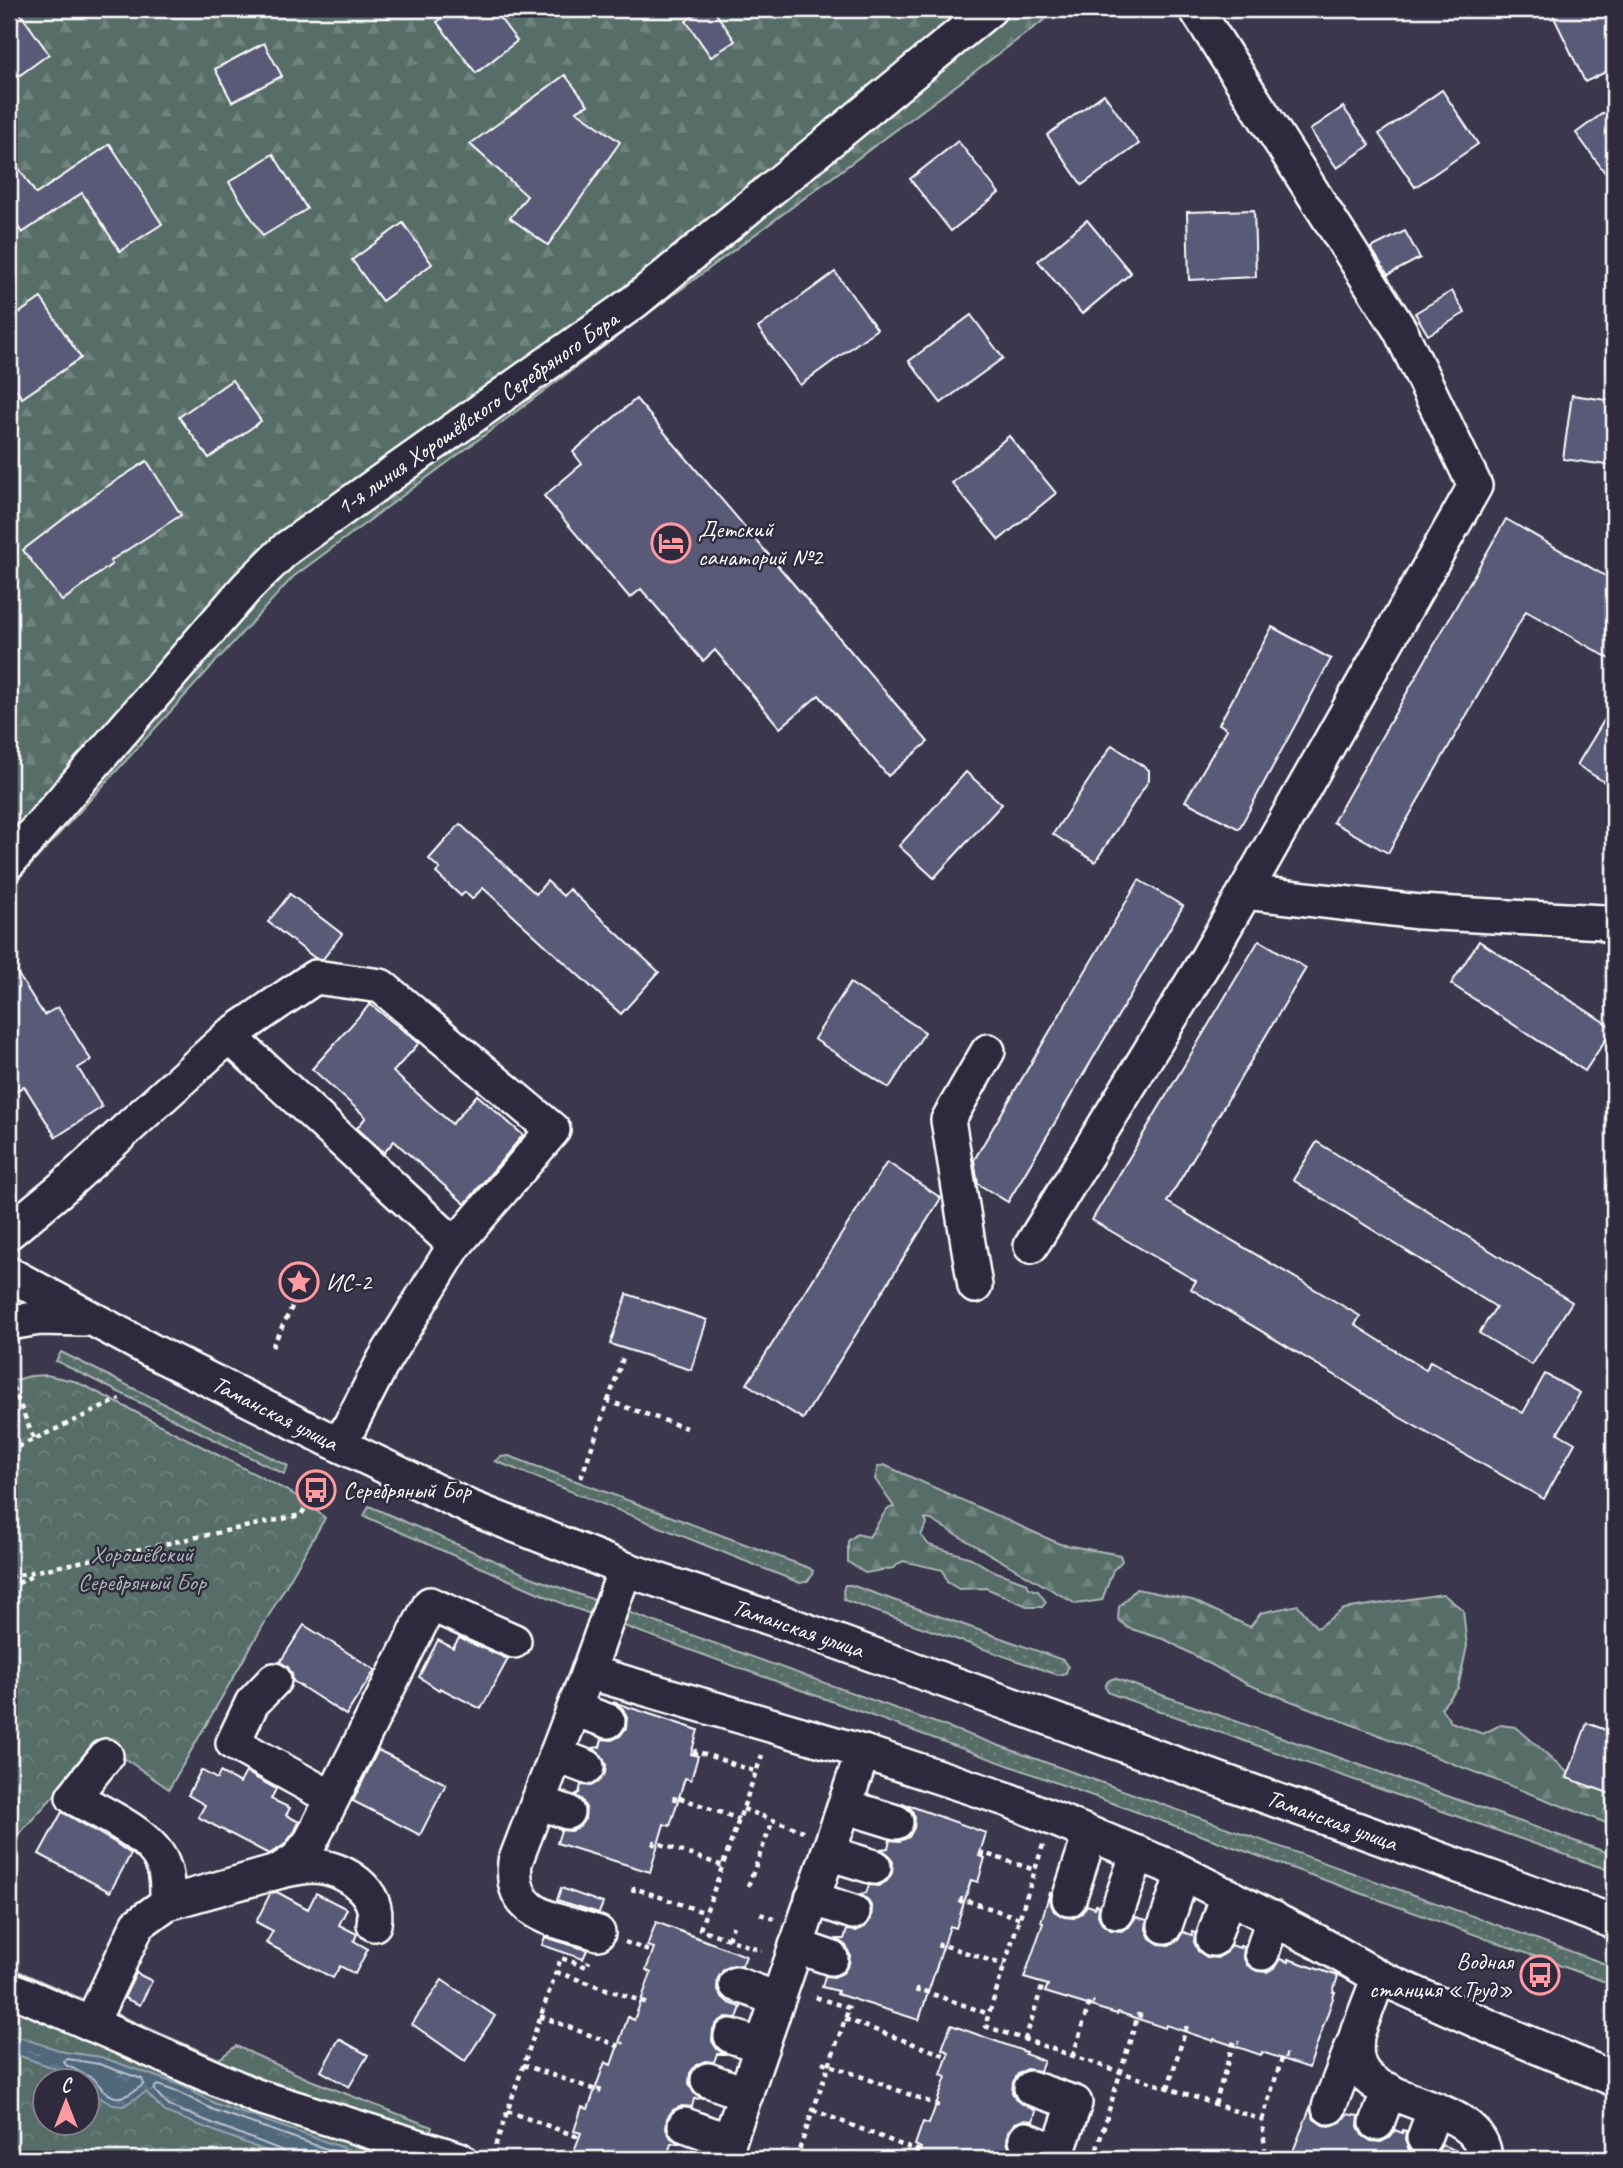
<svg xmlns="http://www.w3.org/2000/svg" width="1623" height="2168" viewBox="0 0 1623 2168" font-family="Caveat,sans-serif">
<defs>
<pattern id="grass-dots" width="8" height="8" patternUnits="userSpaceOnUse" patternTransform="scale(1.75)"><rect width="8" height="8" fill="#576d68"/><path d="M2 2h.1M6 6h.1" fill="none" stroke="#70837f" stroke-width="1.8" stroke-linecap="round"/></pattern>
<pattern id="forest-firs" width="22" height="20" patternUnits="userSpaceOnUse" patternTransform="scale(1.75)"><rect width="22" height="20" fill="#576d68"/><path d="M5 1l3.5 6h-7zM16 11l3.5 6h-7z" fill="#70837f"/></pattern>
<pattern id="park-crowns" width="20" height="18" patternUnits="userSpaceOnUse" patternTransform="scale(1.75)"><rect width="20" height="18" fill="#576d68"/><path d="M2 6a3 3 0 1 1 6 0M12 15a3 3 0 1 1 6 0" fill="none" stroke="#70837f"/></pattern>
<pattern id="water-ripples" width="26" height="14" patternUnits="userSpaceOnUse" patternTransform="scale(1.75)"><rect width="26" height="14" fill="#50677b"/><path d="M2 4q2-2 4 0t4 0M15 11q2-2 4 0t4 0" fill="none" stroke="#6a7e8f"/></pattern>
</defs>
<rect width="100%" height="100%" fill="#3b384e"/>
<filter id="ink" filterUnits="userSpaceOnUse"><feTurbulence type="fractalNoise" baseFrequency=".0143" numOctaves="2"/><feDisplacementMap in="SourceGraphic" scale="14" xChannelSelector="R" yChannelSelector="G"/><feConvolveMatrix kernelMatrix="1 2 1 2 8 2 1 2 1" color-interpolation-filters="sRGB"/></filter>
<g filter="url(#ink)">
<g fill="url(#grass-dots)" stroke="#abb6b4" stroke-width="2">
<polygon points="61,1352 288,1466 284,1474 56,1361"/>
<path d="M509,1456L809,1568L813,1571C811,1580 808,1582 800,1583L495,1461L501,1457Z"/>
<polygon points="369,1506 536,1579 1614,1967 1614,1985 566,1605 364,1516"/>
<polygon points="845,1585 851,1585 1063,1660 1068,1667 1066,1673 1058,1675 844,1600 843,1591"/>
<polygon points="1114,1678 1614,1855 1614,1872 1109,1693 1105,1687 1108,1681"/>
</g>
<g fill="url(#forest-firs)" stroke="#abb6b4" stroke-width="2">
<polygon points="9,9 1059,9 293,577 9,889"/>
<polygon points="884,1465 1060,1544 1120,1555 1122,1561 1113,1570 1102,1600 1076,1604 931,1520 925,1519 927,1524 921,1535 929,1545 971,1558 991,1570 1027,1583 1029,1588 1038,1591 1046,1602 1042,1607 1029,1607 986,1588 959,1589 947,1582 943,1570 903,1561 893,1568 865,1573 848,1562 848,1541 857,1534 869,1537 887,1509 894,1507 875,1479 878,1467"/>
<polygon points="1136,1589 1192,1600 1250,1627 1261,1613 1298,1605 1317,1628 1344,1609 1443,1594 1463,1610 1467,1646 1458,1688 1441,1708 1451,1722 1483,1734 1500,1725 1516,1727 1584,1787 1614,1791 1614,1826 1247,1684 1166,1640 1128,1628 1118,1619 1119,1607"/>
</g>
<g fill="url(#park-crowns)" stroke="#abb6b4" stroke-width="2" fill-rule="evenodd">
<polygon points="46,1375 74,1381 89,1388 303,1499 325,1518 169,1789 102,1743 19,1834 9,1828 9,1382 30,1376"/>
<path d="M9,1967L219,2059L236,2046L308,2079L432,2127L422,2159H9ZM46,2080H88V2122H46Z"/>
</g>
<polygon fill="url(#water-ripples)" stroke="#96a4b0" stroke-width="2" points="9,2034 65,2052 101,2057 183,2086 216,2104 376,2159 287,2159 165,2112 146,2092 123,2106 113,2105 97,2096 88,2080 9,2052"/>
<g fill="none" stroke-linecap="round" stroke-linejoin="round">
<g stroke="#b9c2ca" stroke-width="2">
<path d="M68,2059L99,2064L142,2079L144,2084C120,2102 113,2103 94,2079C85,2075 76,2070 66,2065L64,2061Z"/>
<polyline points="286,2159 285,2154 281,2150 169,2106 155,2091 155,2087 158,2085 180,2093 214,2110 355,2159"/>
</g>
</g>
<g fill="#585a77" stroke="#fff" stroke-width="2">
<polygon points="9,9 17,9 49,54 9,83"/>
<polygon points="455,9 493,9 517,41 476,73 437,22"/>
<polygon points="704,9 713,9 735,41 711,57 686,21"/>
<polygon points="1550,9 1614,9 1614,68 1585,82"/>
<polygon points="264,43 282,76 232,102 215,69"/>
<polygon points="565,75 588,105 576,111 620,142 548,245 510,218 527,196 470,144"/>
<polygon points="1442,90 1478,144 1415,187 1379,134"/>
<polygon points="1104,94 1139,144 1082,185 1047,135"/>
<polygon points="1614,105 1614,185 1576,133"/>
<polygon points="1343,107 1370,145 1337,168 1310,130"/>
<polygon points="958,141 999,193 951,231 910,179"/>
<polygon points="110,144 162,224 120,251 82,193 22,233 9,213 9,153 36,194"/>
<polygon points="273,154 307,209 263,236 229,182"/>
<polygon points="1254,210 1256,277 1189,280 1187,212"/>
<polygon points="1087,220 1131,273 1082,314 1038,261"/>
<polygon points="403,223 432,264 382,301 352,260"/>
<polygon points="1405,231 1420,258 1388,275 1371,248"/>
<polygon points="835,272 877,329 800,385 758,328"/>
<polygon points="1452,291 1465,313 1428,335 1415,313"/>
<polygon points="41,298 81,358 22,398 9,379 9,320"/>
<polygon points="971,315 1003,358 941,403 909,361"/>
<polygon points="232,380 261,421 209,458 179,417"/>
<polygon points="1572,395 1614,401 1614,466 1563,459"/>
<polygon points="636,399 928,742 888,776 819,695 780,728 715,650 703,661 641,589 630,598 544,496 582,464 573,452"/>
<polygon points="1009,436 1056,493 999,540 952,483"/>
<polygon points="147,461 181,515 110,561 112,564 62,601 23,550 100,491"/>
<polygon points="1506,519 1614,581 1614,661 1526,611 1388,853 1333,822"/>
<polygon points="1272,627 1331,659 1239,829 1185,801 1227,729 1219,724"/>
<polygon points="1614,704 1614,788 1577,765"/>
<polygon points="1112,745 1149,770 1149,780 1095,862 1053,834"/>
<polygon points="966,772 1002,804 934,878 899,846"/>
<polygon points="460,824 536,894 547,881 563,896 569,889 659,972 621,1014 483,888 472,899 465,892 461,896 436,873 440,869 429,859"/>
<polygon points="1139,880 1183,906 1008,1202 978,1184 974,1160"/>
<polygon points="290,894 342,934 323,959 315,958 268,922"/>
<polygon points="1259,940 1306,968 1167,1202 1360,1316 1355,1325 1426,1370 1430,1361 1523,1413 1545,1374 1580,1393 1558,1433 1575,1443 1544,1499 1399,1417 1343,1380 1191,1289 1196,1281 1092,1220"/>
<polygon points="1479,941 1613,1028 1585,1071 1451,984"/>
<polygon points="9,960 44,1015 58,1007 91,1060 78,1068 102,1107 56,1137 24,1086 9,1096"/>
<polygon points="850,983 925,1032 889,1088 814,1039"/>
<polygon points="370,1004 419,1043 393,1072 452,1124 477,1095 523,1135 465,1204 394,1141 384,1153 357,1128 366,1117 312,1069"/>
<polygon points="1317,1142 1572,1302 1532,1365 1479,1333 1496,1307 1293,1180"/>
<polygon points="887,1162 941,1198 803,1419 747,1384"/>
<polygon points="627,1294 707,1320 691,1370 610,1344"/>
<polygon points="304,1625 375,1670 346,1715 293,1681 292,1674 288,1667 280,1662"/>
<polygon points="459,1638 508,1659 481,1709 440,1688 439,1690 419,1677 438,1640 453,1648"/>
<polygon points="613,1702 698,1730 691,1754 698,1756 691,1780 685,1778 670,1826 664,1824 650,1872 557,1843 561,1830 571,1831 579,1827 585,1819 586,1808 582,1800 575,1795 579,1793 581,1785 591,1786 598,1782 605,1773 606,1765 602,1756 593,1748 600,1747 602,1739 612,1740 620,1736 626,1728 627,1718 623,1709"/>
<polygon points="1587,1723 1614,1733 1614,1795 1567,1778"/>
<polygon points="378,1750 446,1784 420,1835 353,1801"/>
<polygon points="201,1770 217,1779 220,1772 240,1783 246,1772 276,1789 271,1799 290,1808 286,1815 299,1822 295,1831 284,1845 269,1854 198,1817 205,1805 188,1795"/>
<polygon points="902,1803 986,1833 979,1856 985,1858 978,1882 971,1880 956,1928 950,1926 919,2020 837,1994 838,1991 822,1987 825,1976 834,1977 843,1973 849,1964 850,1955 846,1946 837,1939 844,1939 847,1930 856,1931 865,1927 871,1919 872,1908 868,1900 860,1894 866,1893 869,1885 878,1886 887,1881 892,1873 893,1862 888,1854 881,1849 888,1848 890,1840 900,1841 909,1837 914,1828 915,1817 911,1809"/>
<polygon points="62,1812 114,1842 131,1854 110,1892 39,1854"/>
<polygon points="561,1888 603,1903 599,1913 557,1900"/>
<polygon points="277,1892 308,1909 316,1893 347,1909 339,1925 357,1934 354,1941 368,1949 355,1974 340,1966 333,1978 266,1943 273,1931 256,1922 270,1894"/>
<polygon points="1050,1892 1050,1902 1054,1911 1064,1917 1074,1918 1082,1913 1087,1905 1095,1908 1096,1905 1099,1906 1098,1915 1102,1924 1111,1930 1121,1931 1129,1927 1136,1917 1147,1920 1146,1929 1150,1938 1159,1944 1169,1945 1178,1940 1183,1932 1192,1935 1192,1932 1195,1933 1194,1942 1198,1951 1207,1957 1217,1958 1226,1953 1231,1945 1240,1948 1240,1946 1244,1947 1243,1956 1247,1965 1257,1971 1267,1972 1274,1968 1280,1959 1288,1962 1288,1959 1338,1976 1333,1992 1335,1992 1309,2068 1262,2052 1261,2055 1214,2039 1213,2041 1166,2025 1165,2028 1118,2012 1117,2014 1045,1992 1048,1985 1024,1978 1043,1923 1041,1922"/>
<polygon points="656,1922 746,1956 742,1966 733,1965 724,1969 718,1978 717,1988 721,1996 729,2003 741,2007 737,2018 726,2017 718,2022 713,2029 712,2041 717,2049 724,2054 717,2054 714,2062 705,2061 696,2065 690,2073 689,2084 694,2093 702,2098 694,2099 692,2107 682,2106 673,2110 667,2118 666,2129 671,2138 679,2143 671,2144 666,2159 571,2159 581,2133 574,2131 582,2107 588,2109 605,2062 611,2065 628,2017 634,2020 651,1973 646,1970 654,1948 647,1946"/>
<polygon points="545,1937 587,1950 583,1959 542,1945"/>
<polygon points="136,1973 152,1981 140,2005 124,1998"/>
<polygon points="442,1980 495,2016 465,2061 412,2024"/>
<polygon points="951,2025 1026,2052 1025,2054 1044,2061 1040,2071 1027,2069 1018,2074 1013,2082 1012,2092 1016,2100 1036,2111 1033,2121 1023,2120 1015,2123 1008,2132 1007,2142 1010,2150 1020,2157 1019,2159 917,2159 921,2148 915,2145 923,2122 929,2124 946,2077 941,2075 949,2052 942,2049"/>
<polygon points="339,2039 368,2055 349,2087 321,2071"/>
<polygon points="1310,2108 1314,2119 1323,2125 1331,2126 1341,2122 1347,2114 1359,2116 1358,2126 1362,2135 1371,2141 1381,2142 1389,2138 1395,2130 1402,2133 1403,2130 1406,2131 1405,2140 1409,2150 1417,2156 1428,2157 1437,2152 1442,2145 1464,2154 1465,2159 1290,2159"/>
</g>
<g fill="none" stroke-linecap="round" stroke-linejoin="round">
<g stroke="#fff" stroke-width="38">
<g id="minor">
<polyline points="1196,9 1400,330 1475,486 1245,892"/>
<polyline points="9,862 247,587 287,548 634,302 990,9"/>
<polyline points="229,1036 315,977 381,986 553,1130 455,1245"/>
<polyline points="9,1232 61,1189 229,1036 455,1245 384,1360 340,1445"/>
<polyline points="1031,1246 1207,958 1245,892 1419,912 1603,922 1614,928"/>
<polyline points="9,1274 154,1352 340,1445 469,1507 625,1569 788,1624 1614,1922"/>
<polyline points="975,1286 948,1120 988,1051"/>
<polyline points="9,1323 40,1318 84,1319"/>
<polyline points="588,1672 625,1569"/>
<polyline points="274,1680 252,1703 233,1743 332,1798"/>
<polyline points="574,1709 608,1721"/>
<polyline points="556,1755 587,1767"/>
<path d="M106,1756L73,1797C100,1812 153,1835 163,1865C168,1877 167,1891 167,1903"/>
<polyline points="538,1802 567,1812"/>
<polyline points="844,1806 896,1822"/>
<polyline points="828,1853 874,1867"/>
<path d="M277,1872C290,1869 302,1866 315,1866C344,1868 381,1891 374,1924"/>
<polyline points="812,1898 853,1912"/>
<polyline points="1069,1899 1090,1834"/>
<polyline points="1117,1912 1138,1853"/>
<polyline points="1165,1926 1183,1873"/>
<path d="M598,1933C556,1919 509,1918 515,1862L588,1672L863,1752L1006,1799L1173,1868L1318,1942L1379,1977L1495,2029L1614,2079"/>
<polyline points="1213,1939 1228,1895"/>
<polyline points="796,1946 831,1958"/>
<polyline points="1262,1953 1273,1918"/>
<polyline points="736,1984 777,1999"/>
<polyline points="9,1988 256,2096 459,2159"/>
<polyline points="91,2024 138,1924 167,1903 277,1872 297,1859 311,1841 430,1604 514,1641"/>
<path d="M1358,2029C1356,2041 1354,2055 1360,2067C1378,2107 1483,2102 1485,2159"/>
<polyline points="731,2036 762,2046"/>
<polyline points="708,2080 746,2094"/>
<polyline points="1031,2088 1075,2103 1055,2159"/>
<polyline points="1329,2107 1379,1977"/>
<polyline points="1377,2123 1389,2090"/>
<polyline points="685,2125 729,2141"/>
<polyline points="1424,2138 1435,2109"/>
<polyline points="1026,2139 1058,2152"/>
<polyline points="723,2159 863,1752"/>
</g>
</g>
<g stroke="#fff" stroke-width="4.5" stroke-dasharray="5 5" stroke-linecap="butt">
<polyline points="272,1347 297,1297"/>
<polyline points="9,1378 34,1439"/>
<polyline points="608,1401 623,1358"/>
<polyline points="9,1451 120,1399"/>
<polyline points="581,1478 608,1401 686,1428"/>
<polyline points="9,1577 301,1515 316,1490"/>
<polyline points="9,1588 34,1575"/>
<polyline points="694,1755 696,1751 756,1772"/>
<polyline points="762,1755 700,1929 762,1951"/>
<polyline points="674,1801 675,1796 739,1819"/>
<polyline points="743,1809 803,1831"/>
<polyline points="1043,1845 985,2026 1262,2120 1266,2159"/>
<polyline points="653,1846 655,1842 723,1866"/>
<polyline points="982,1857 983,1853 1035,1870"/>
<polyline points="748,1886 773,1820"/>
<polyline points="633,1892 634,1888 706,1913"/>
<polyline points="960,1903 962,1899 1019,1918"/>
<polyline points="760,1914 774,1919"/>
<polyline points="728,1939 733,1926"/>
<polyline points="625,1942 649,1951 650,1947"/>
<polyline points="939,1948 940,1944 1004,1965"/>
<polyline points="556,1972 644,2002 646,1998"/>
<polyline points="917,1993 918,1989 989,2014"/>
<polyline points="540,2016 621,2047 623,2042"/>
<polyline points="845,2019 944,2055 946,2051"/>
<polyline points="1025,2040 1042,1987 1046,1989"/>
<polyline points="1073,2056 1090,2001 1094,2003"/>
<polyline points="822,2062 940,2106 941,2102"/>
<polyline points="523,2065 599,2091 600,2087"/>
<polyline points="1168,2088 1186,2028 1190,2030"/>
<polyline points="1215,2104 1234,2041 1239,2043"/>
<polyline points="813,2110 917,2151 918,2147"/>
<polyline points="507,2111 576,2136 577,2132"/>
<polyline points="1262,2120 1283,2055 1287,2056"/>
<polyline points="492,2155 561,1958 587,1967 589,1961"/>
<polyline points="796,2159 849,2008 812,1996"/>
<polyline points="1094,2159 1138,2015 1142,2016"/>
</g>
<use href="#minor" stroke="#2f2a3d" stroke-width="33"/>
</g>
</g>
<defs>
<g id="hotel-ring" transform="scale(2.0125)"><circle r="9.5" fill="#2f2a3d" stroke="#ff9aa2" stroke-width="1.5"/><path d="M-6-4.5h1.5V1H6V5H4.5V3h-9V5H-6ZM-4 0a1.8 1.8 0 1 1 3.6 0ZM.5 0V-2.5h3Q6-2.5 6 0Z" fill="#ff9aa2"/></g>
<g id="sight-ring" transform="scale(2.0125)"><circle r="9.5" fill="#2f2a3d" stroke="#ff9aa2" stroke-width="1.5"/><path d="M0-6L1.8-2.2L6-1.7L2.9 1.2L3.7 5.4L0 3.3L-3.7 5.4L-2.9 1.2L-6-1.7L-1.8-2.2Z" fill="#ff9aa2"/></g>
<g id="bus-ring" transform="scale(2.0125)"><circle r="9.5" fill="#2f2a3d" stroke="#ff9aa2" stroke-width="1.5"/><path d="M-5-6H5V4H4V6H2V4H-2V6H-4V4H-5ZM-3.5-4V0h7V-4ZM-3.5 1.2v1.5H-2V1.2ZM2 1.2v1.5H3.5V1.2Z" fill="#ff9aa2"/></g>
</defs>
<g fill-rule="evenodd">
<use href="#hotel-ring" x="671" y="543"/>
<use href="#sight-ring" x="299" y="1282"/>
<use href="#bus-ring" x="316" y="1490"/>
<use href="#bus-ring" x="1540" y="1975"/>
</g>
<g text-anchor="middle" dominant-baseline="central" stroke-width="5" stroke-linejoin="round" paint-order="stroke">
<g font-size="24" fill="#fff" stroke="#2f2a3d">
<text transform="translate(477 413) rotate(-35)">1-я линия Хорошёвского Серебряного Бора</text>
<text transform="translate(275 1413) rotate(27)">Таманская улица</text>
<text transform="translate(798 1628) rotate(19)">Таманская улица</text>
<text transform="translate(1332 1820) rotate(20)">Таманская улица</text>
</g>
<g font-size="24" fill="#fff" stroke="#2f2a3d" text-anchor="start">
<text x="698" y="529">Детский<tspan x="698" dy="28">санаторий №2</tspan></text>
<text x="326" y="1282">ИС-2</text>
<text x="343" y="1490">Серебряный Бор</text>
<text x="1513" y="1961" text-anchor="end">Водная<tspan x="1513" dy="28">станция «Труд»</tspan></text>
</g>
<g font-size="24" fill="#abb6b4" stroke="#2f2a3d">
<text x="142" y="1554">Хорошёвский<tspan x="142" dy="28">Серебряный Бор</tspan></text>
</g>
</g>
<rect width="1623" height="2168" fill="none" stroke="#2f2a3d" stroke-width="35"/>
<rect x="18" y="18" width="1588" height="2133" fill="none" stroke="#fff" stroke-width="2.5" filter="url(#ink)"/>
<g transform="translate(66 2102)"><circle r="33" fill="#2f2a3d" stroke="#827f8b" stroke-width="2"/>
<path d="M0-5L12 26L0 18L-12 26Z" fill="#ff9aa2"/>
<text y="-10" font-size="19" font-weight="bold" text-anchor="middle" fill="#ffffff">С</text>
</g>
</svg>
